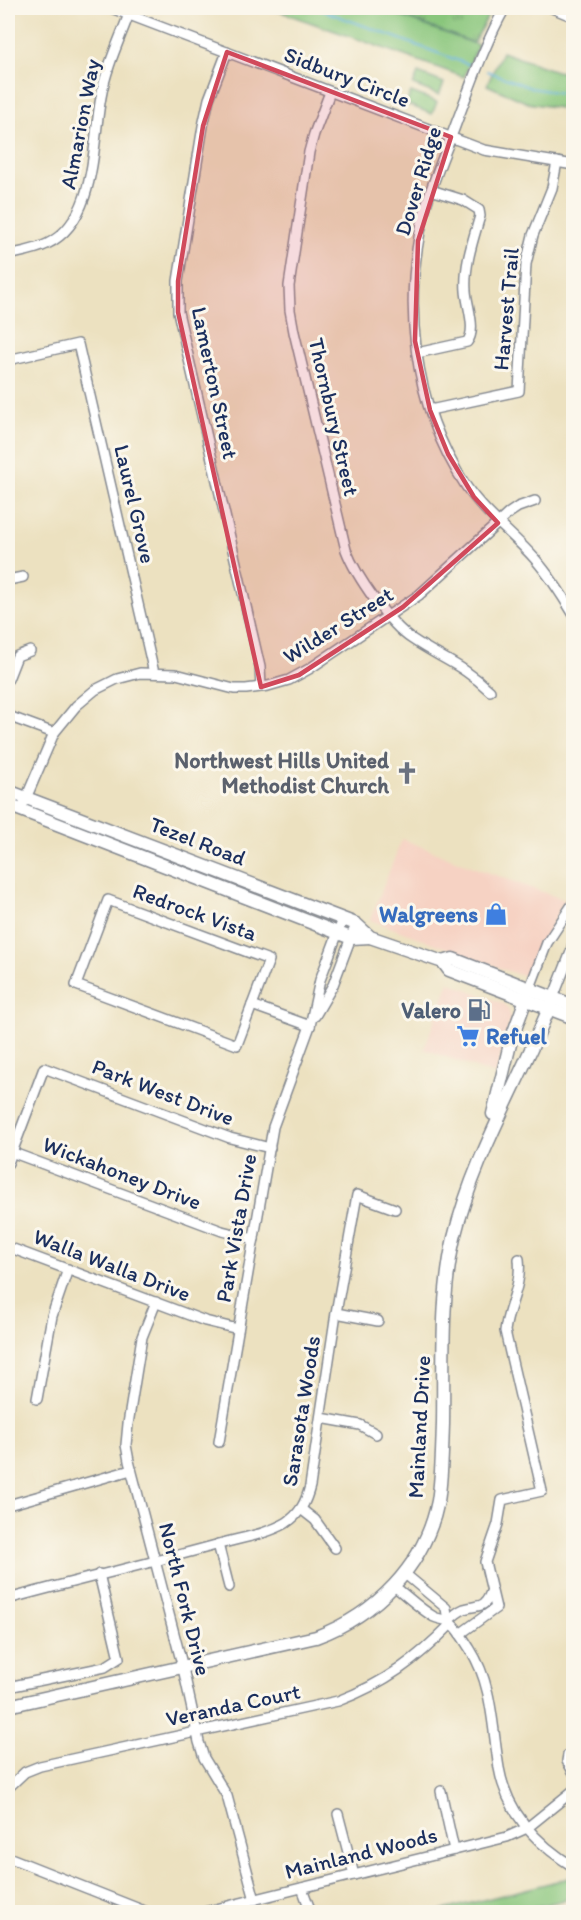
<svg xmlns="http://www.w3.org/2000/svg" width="581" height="1920" viewBox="0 0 581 1920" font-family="Itim,sans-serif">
<defs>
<pattern id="park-tufts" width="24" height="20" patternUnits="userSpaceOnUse" patternTransform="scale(1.5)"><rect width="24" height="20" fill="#89c67c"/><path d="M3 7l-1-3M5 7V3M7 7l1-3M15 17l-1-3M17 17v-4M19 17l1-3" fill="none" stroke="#6fa169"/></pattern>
</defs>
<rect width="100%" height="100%" fill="#fbf7ec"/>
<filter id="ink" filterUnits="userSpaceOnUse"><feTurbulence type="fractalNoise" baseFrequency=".0167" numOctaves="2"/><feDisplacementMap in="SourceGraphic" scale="12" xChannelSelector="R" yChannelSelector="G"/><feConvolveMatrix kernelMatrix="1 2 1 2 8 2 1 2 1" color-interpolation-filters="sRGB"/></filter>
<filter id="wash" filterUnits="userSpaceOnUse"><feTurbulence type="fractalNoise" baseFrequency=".008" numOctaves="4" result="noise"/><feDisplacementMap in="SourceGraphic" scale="24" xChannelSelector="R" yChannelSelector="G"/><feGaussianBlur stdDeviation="1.35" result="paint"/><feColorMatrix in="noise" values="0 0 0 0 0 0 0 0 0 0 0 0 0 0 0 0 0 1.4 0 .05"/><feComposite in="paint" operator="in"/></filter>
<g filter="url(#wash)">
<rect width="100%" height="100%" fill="#ece1c0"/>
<g fill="#f6d2c3">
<polygon points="402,839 473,867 565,900 526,975 519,975 370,920"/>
<polygon points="449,982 504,1004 509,1010 510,1019 496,1075 424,1049"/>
</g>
<g fill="#89c67c" stroke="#527a6d" stroke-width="1.5">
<polygon points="270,8 379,8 478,45 464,77"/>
<polygon points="502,52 556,71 573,74 573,110 528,103 487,85"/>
<polygon points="418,73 444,83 439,95 413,85"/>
<polygon points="411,92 437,102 432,114 406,104"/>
<polygon points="573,1877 573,1898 515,1912 436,1912"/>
</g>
<polygon fill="url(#park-tufts)" stroke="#527a6d" stroke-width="1.5" points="379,8 492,8 474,43"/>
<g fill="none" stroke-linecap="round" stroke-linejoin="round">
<g stroke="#5fb0da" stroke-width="2">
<polyline points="316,8 470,65"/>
<polyline points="487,71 531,88 574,95"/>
</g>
</g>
</g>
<g filter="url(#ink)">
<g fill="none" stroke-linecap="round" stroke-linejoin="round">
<g stroke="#84888f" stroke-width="12">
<g id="minor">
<polyline points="111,8 484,150 574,165"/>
<path d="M505,8C485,43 472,82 457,121C447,149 434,177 426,206C401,300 412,404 466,486C485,514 513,534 535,559C550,576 562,595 574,615"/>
<polyline points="552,8 574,17"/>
<polyline points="227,52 209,99 203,126 178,281 178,312 260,667 261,687"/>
<path d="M330,92L314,134L309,152L289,286L290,310L294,332L346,550C356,576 389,624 412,639C440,658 465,666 490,691"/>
<path d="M8,255C21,252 35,250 47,244C97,220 92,144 101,97C106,68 119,41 129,14"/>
<path d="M417,353L467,342C477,330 467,306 466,291C464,266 473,240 480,216L479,210L463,200L431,190"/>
<polyline points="8,360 78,344 154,673"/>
<polyline points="430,410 519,391 526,264 533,235 552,188 557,162"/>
<polyline points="8,580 23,577"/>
<polyline points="8,679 17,656 30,651"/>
<polyline points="8,716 54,733"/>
<polyline points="24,803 54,733 76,706 95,690 117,679 140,673 176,674 234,689 246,689 268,686 289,680 309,669 419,595 509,513 518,507 535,501"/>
<polygon points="108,900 269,960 237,1045 76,985"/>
<polyline points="528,993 547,943 574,902"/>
<polyline points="551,1003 571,952 574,939"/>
<polyline points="252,1005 310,1026"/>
<polyline points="315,1016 333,985 356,924"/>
<polyline points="11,1152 222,1231 254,1239"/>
<polyline points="8,1163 44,1068 230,1138 270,1148"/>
<polyline points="8,1247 205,1321 238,1329"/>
<polyline points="156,1302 142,1337 128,1424 126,1445 129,1461 183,1668 199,1742 204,1758 227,1796 255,1900"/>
<polyline points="336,1313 378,1321"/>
<polyline points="37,1399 52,1316 68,1269"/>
<polyline points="321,1418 360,1425 376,1434"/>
<polyline points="219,1442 273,1127 310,1026 320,980 343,919"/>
<polyline points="8,1505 131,1470"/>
<polyline points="301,1509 315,1520 335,1548"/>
<polyline points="218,1544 229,1587"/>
<polyline points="404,1573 446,1608 448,1621"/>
<path d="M394,1586C407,1596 420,1609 434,1617C438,1619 443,1619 447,1621C456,1625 464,1640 470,1649C493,1685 492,1727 499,1768C507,1813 536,1844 574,1867"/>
<path d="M8,1599C77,1580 147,1564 216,1545C239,1538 265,1535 286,1523C300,1514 306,1502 310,1486L336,1313L357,1195L395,1209"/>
<path d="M448,1621C453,1616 457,1612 464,1609C479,1604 484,1610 491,1592"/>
<path d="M460,1634L496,1608L485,1562L498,1524L502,1500L542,1491L505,1331C508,1305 522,1287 519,1259"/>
<polyline points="8,1687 105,1667 119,1658 99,1574"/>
<polyline points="574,1750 568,1755 567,1761 574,1773"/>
<path d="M8,1788L25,1772L40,1766L338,1701C385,1683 416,1660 451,1624"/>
<polyline points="441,1791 454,1850"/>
<polyline points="338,1814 354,1875"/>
<polyline points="8,1857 147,1912"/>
<polyline points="302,1888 311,1912"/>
<polyline points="204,1912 507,1837 527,1828 574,1790"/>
</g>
</g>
<g stroke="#84888f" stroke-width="15">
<g id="major">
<polyline points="8,791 356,924 370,937 443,962 449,970 574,1018"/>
<polyline points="8,805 351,938 370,937"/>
<polyline points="443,962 453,959 574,1006"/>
<polyline points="493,1114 511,1040 526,999"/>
<path d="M8,1706L316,1637C375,1615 425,1566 438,1501C442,1476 442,1450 443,1424C444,1363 440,1299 454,1238C474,1156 518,1085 549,1008"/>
</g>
</g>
<use href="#minor" stroke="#fff" stroke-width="9"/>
<use href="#major" stroke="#fff" stroke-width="12"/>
</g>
</g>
<path fill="#d1495b" fill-opacity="0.2" stroke="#d1495b" stroke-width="4.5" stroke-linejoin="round" d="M227,52L451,137L418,241L415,341L430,410L448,454L474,497L498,523L403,607L299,675L261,687L178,312V281L203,126Z"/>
<defs>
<g id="church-bare" transform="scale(1.8)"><path d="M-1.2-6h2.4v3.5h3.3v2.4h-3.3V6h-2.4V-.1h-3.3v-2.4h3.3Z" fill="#6b7280" stroke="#fbf7ec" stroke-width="2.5" paint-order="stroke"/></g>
<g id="shop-bare" transform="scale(1.8)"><path d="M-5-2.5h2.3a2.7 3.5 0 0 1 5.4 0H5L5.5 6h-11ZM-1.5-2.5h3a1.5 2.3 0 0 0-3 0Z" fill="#3f7fe0" stroke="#fbf7ec" stroke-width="2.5" paint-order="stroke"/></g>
<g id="fuel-bare" transform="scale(1.8)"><path d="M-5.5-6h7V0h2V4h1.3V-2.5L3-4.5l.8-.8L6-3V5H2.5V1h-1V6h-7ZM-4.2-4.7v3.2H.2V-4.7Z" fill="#5c6f8a" stroke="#fbf7ec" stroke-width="2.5" paint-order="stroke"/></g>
<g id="supermarket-bare" transform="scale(1.8)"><path d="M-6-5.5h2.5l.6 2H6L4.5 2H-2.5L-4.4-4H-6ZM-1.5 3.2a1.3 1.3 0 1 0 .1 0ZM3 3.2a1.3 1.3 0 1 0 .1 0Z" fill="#3f7fe0" stroke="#fbf7ec" stroke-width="2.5" paint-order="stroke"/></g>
</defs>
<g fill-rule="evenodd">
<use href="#church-bare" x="407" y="773"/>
<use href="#shop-bare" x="496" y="914"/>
<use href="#fuel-bare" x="479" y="1010"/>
<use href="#supermarket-bare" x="468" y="1036"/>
</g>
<g text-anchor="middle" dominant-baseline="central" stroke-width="6" stroke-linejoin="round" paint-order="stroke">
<g font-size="22" fill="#1b2f5e" stroke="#fbf7ec">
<text transform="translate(347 77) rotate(21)">Sidbury Circle</text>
<text transform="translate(80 124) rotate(-79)">Almarion Way</text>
<text transform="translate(418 181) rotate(-73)">Dover Ridge</text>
<text transform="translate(506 309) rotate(-85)">Harvest Trail</text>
<text transform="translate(215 383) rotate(78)">Lamerton Street</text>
<text transform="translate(334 417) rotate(77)">Thornbury Street</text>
<text transform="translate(135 504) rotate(77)">Laurel Grove</text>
<text transform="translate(338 625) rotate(-32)">Wilder Street</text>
<text transform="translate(198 841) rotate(21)">Tezel Road</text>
<text transform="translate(195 912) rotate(20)">Redrock Vista</text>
<text transform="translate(163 1092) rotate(21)">Park West Drive</text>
<text transform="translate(122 1173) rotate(21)">Wickahoney Drive</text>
<text transform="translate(236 1228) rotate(-80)">Park Vista Drive</text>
<text transform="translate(112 1265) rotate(21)">Walla Walla Drive</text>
<text transform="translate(301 1411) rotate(-81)">Sarasota Woods</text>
<text transform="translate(419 1427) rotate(-87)">Mainland Drive</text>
<text transform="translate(185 1599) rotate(76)">North Fork Drive</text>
<text transform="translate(233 1705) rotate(-12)">Veranda Court</text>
<text transform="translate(361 1853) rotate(-14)">Mainland Woods</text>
</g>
<g font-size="22" font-weight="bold" fill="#5b616d" stroke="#fbf7ec" text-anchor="end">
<text x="389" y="760">Northwest Hills United<tspan x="389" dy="25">Methodist Church</tspan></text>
</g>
<g font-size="22" font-weight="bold" fill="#366cbe" stroke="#fbf7ec" text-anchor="end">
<text x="478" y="914">Walgreens</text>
<text x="486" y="1036" text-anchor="start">Refuel</text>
</g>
<g font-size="22" font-weight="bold" fill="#4e5e75" stroke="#fbf7ec" text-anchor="end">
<text x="461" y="1010">Valero</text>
</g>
</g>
<rect width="581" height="1920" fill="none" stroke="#fbf7ec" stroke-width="30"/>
</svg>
